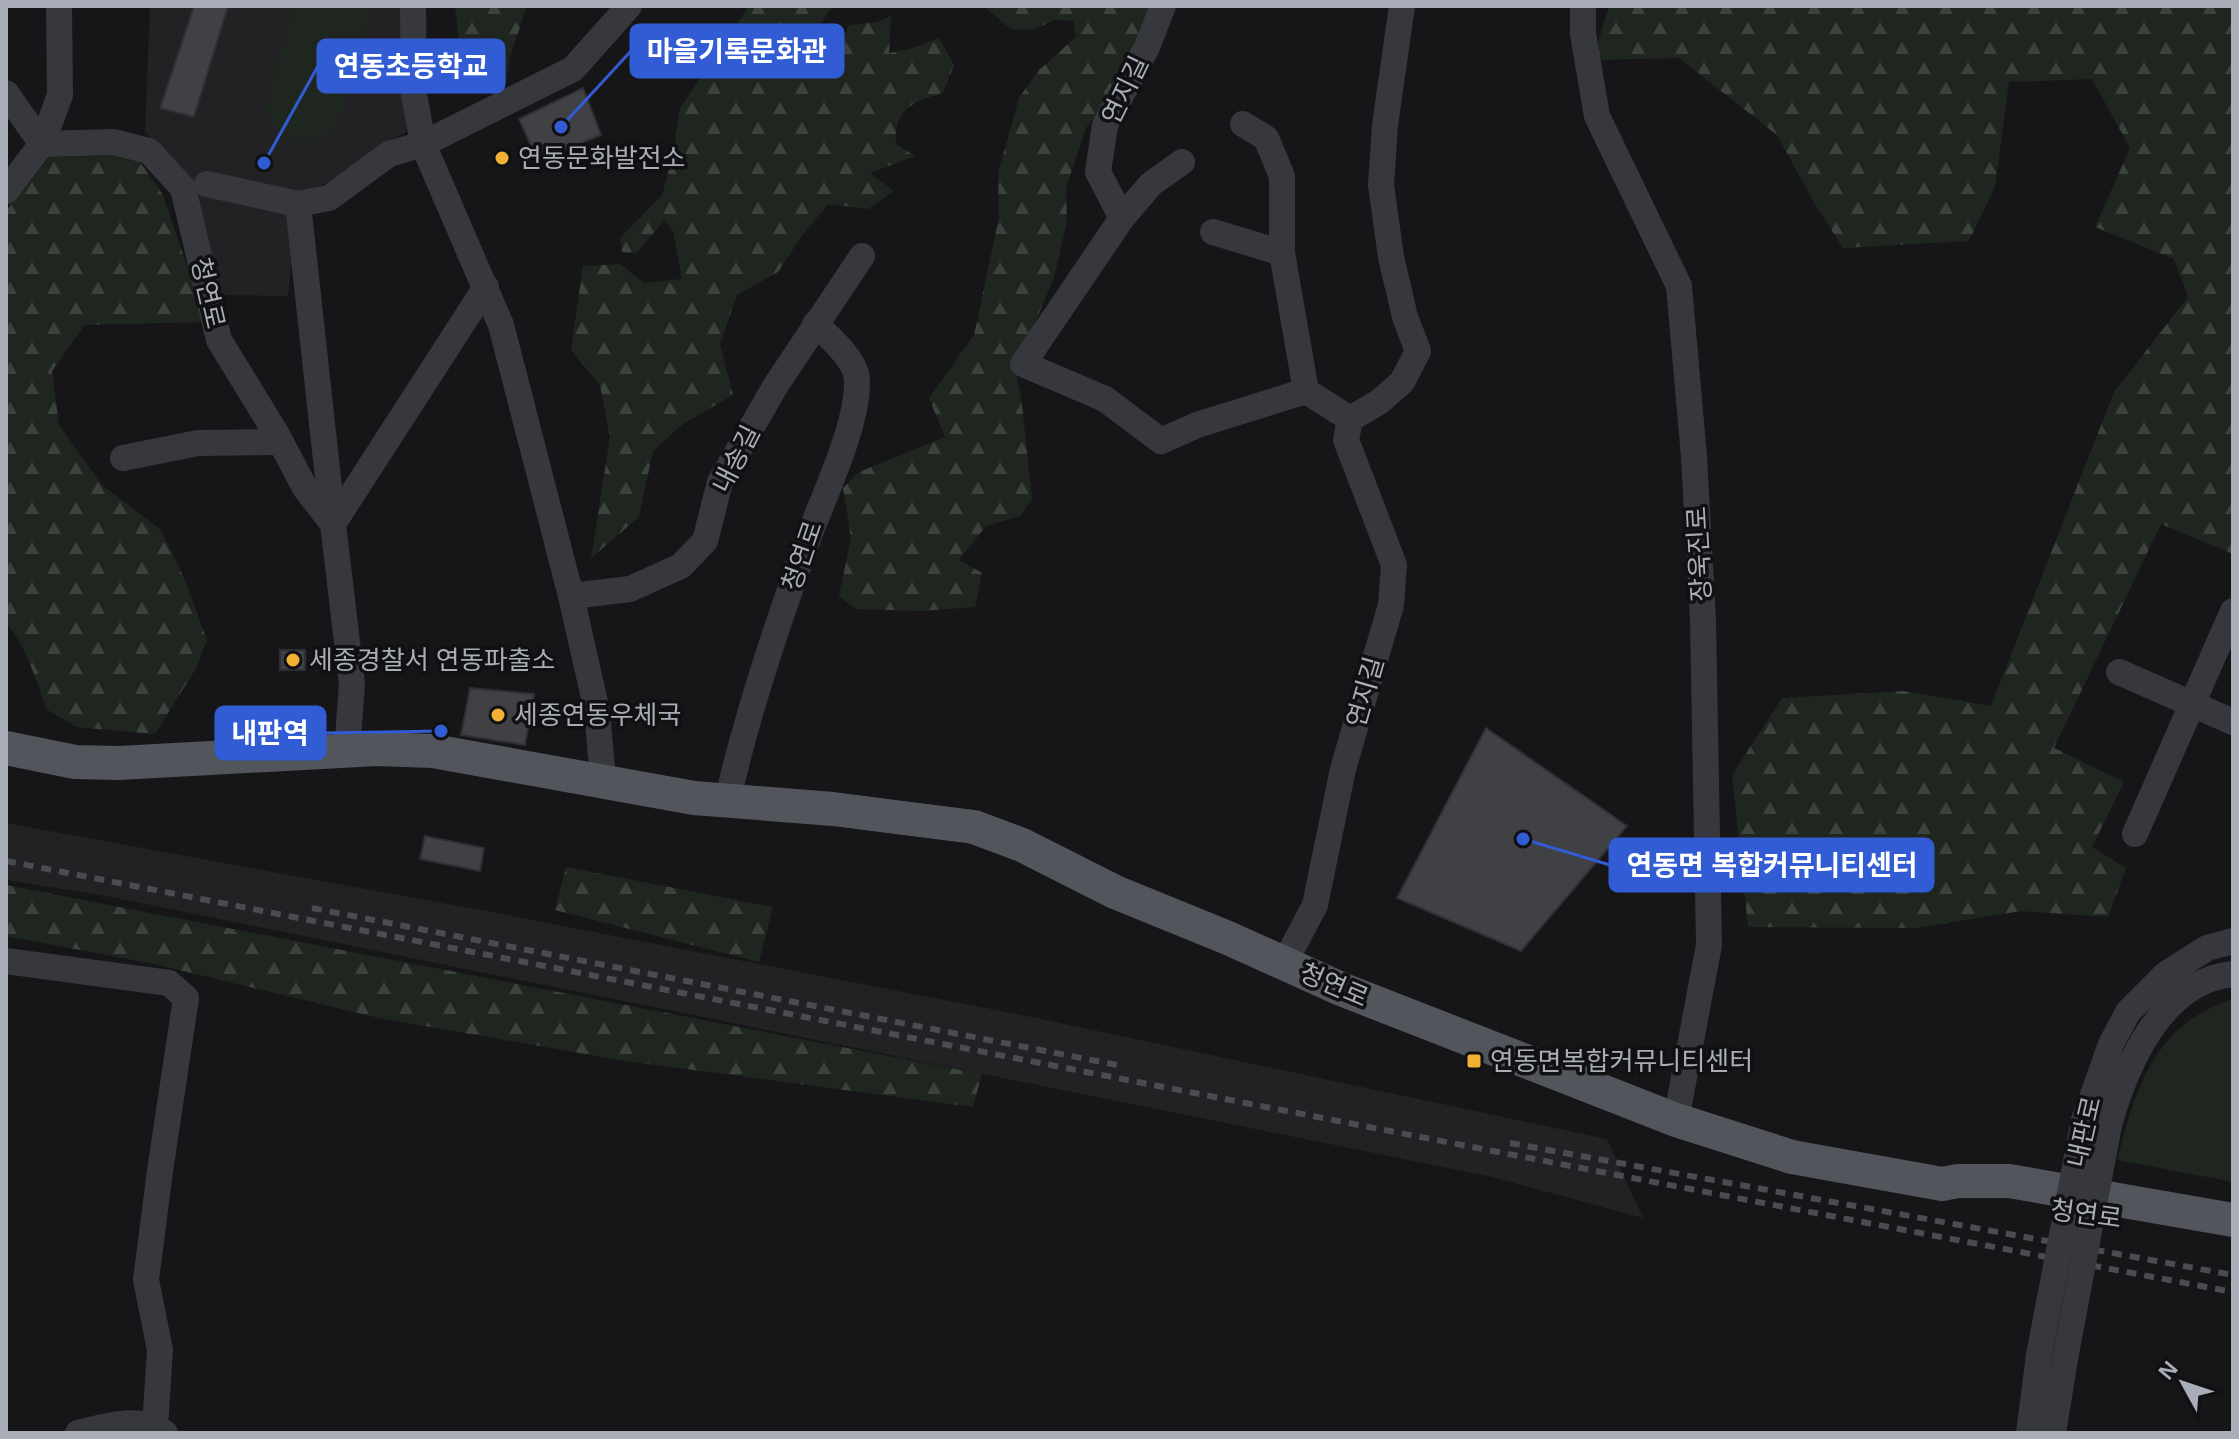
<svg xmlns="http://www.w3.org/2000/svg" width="2239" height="1439" viewBox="0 0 2239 1439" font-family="Helvetica,'Noto Sans KR',sans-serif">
<defs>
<pattern id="forest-firs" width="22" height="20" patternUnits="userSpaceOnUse" patternTransform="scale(2)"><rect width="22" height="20" fill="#1e261f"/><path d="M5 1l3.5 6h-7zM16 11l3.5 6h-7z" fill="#3c433d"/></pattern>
</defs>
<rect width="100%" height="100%" fill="#161618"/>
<g fill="#222225">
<polygon points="150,6 402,6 406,132 385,143 330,182 299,193 288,296 215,295 190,185 145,131"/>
<polygon points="6,823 497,913 1032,1017 1607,1139 1643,1218 1492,1177 106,896 6,880"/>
</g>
<g fill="url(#forest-firs)">
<polygon points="455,6 527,6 510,57 505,86 490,92 463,77"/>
<path d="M749,6H833L789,67L808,74L840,46L849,25L877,22L891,16L889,53L910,49L939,38L954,65L943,93C913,101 894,109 896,144L915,156L870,173L894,191L868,209L828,204L802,236L778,272L737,295L720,344L733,395L683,424L653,451L639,517L591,558L610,437L600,385L571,350L583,266L620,264L644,283L682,279L673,231L665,220L636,253L622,252L620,238L662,195L673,155L680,108Z"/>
<polygon points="987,6 1150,6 1120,80 1086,128 1066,188 1067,220 1054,278 1030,334 1013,362 1021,396 1032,499 1021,516 986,526 959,560 982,573 975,607 921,611 855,609 839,596 851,538 843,488 859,472 945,437 929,398 974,335 999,217 998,173 1019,98 1039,70 1076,37 1073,21 1054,20 1033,30 1011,29 987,9"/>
<polygon points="1609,6 2233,6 2233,554 2161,524 2054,748 2124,782 2092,847 2126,868 2108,917 2021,911 1917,928 1748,927 1732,775 1782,698 1904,691 1991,706 2114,392 2188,297 2174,259 2095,227 2130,148 2092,79 2009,82 1995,187 1969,241 1843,248 1812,199 1777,135 1679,58 1593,60"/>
<path d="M135,155L163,195L206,322L85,325L52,371L59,425L102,485L161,530L185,580L207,640L195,670L155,734L76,727L46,709C36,678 26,647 6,622V211L50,157Z"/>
<polygon points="566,867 773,907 759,962 555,910"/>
<polygon points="6,885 982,1074 973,1107 625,1061 379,1018 154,964 6,936"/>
</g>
<g fill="#1e261f">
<polygon points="293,6 373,7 340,119 328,135 309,143 289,140 271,126 265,106"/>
<path d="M2233,999V1182L2117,1160C2135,1089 2155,1023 2233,999Z"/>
</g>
<g fill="#404145" stroke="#303034" stroke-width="2">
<polygon points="194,6 228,6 194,117 160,108"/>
<polygon points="583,88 601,135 538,161 519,119"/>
<rect x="280" y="650" width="25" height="20"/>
<polygon points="470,688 534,694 525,745 461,735"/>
<polygon points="1486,728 1627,826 1521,951 1397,898"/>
<polygon points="425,836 484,848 480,871 420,859"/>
</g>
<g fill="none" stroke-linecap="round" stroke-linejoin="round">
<g stroke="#37383d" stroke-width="26">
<polyline points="1583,6 1583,34 1597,116 1679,286 1694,457 1703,620 1709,945 1676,1120"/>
<polyline points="6,93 42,144 114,142 149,151 183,188 219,340 276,433 305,488 333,524 352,684 347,751"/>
<polyline points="1243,124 1266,138 1282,176 1282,253 1306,391"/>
<polyline points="1182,162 1151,184 1122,218 1023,364 1105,399 1161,441 1197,425 1306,391 1350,419 1346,440 1394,565 1391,605 1343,769 1315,905 1284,964"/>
<polyline points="207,184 298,204 329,198 389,154 423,144 414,94 413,6"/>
<polyline points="6,191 42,144 60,95 59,6"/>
<polyline points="298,204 333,524"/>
<polyline points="1122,218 1098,172 1105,125 1147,47 1163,6"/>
<polyline points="1213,232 1282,253"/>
<polyline points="1350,419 1379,402 1402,382 1418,351 1405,317 1391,257 1381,185 1385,125 1402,6"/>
<polyline points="123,458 198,443 281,442"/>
<polyline points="333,524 486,287"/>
<polyline points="571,596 630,589 681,566 705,541 720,482 776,385 862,256"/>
<polyline points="2119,672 2233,722"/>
<polyline points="603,780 597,711 571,596 501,325 423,144 573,69 629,6"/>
<path d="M727,802C747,714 776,629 806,544C822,499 858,427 857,381C857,361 829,336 815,324"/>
<polyline points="2135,834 2233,611"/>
<polyline points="6,961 169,983 186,998 160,1171 146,1280 160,1350 155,1426"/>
<polyline points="2084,1120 2111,1044 2128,1012 2166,974 2207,948 2233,941"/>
<path d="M2109,1125C2126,1065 2161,981 2233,974"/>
<path d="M78,1433C108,1426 138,1415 165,1433"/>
<polyline points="2029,1433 2039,1355"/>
<polyline points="2053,1433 2065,1359"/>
</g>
<polyline stroke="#53555c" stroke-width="34" points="6,748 75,762 119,763 377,749 433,751 694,798 833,809 974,827 1022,845 1115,892 1228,938 1341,989 1676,1120 1792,1157 1942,1184 1958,1181 2009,1181 2233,1220"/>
<g stroke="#4a4c52" stroke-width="6" stroke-dasharray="10 8" stroke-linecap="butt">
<path d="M6,861C748,1005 1490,1153 2233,1292"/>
<polyline points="312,908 1117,1065"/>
<polyline points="1510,1143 2233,1275"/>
</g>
<g stroke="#37383d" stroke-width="26">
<polyline points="2039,1355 2084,1120"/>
<polyline points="2065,1359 2109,1125"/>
</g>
</g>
<g fill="#f2b134" stroke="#111113" stroke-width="3">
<circle cx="502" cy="158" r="8"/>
<circle cx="293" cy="660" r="8"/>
<circle cx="498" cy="715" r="8"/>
<rect x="1466" y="1053" width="16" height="16" rx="4"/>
</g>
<g text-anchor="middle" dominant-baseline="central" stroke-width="7" stroke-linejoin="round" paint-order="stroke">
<g font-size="26" fill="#a8adb8" stroke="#111113">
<text transform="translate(1125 90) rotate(-64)">연지길</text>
<text transform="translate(208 293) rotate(77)">청연로</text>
<text transform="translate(736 459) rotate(-63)">내송길</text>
<text transform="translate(1699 554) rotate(-93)">장욱진로</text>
<text transform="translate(802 556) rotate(-71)">청연로</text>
<text transform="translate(1365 692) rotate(-74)">연지길</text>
<text transform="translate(1334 985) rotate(23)">청연로</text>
<text transform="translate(2084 1132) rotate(-77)">내판로</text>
<text transform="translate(2086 1214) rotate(8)">청연로</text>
</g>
<g font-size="26" fill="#a8adb8" stroke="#111113" text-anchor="start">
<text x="518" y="158">연동문화발전소</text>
<text x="309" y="660">세종경찰서 연동파출소</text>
<text x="514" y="715">세종연동우체국</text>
<text x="1490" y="1061">연동면복합커뮤니티센터</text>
</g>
</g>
<path fill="none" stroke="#325cd3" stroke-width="3" d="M561 127L631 51M264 163L318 66M441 731L325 733M1523 839L1610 865"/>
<g fill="#325cd3" stroke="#111113" stroke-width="3">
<circle cx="561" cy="127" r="8"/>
<circle cx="264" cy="163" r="8"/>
<circle cx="441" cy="731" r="8"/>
<circle cx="1523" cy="839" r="8"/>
</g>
<g fill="#325cd3" stroke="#325cd3" stroke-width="3">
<rect x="631" y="25" width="212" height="52" rx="8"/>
<rect x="318" y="40" width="186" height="52" rx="8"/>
<rect x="216" y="707" width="109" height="52" rx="8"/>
<rect x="1610" y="839" width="323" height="52" rx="8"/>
</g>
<g font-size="28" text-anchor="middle" font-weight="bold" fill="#fff">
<text x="737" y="61">마을기록문화관</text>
<text x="411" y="76">연동초등학교</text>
<text x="270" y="743">내판역</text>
<text x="1772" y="875">연동면 복합커뮤니티센터</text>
</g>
<rect width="2239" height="1439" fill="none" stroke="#a8adb8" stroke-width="16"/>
<g transform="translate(2183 1383) rotate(310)" stroke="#111113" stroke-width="6" paint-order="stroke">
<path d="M0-6L14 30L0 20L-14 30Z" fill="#a8adb8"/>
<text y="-12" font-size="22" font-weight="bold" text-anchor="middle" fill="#a8adb8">N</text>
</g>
</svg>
